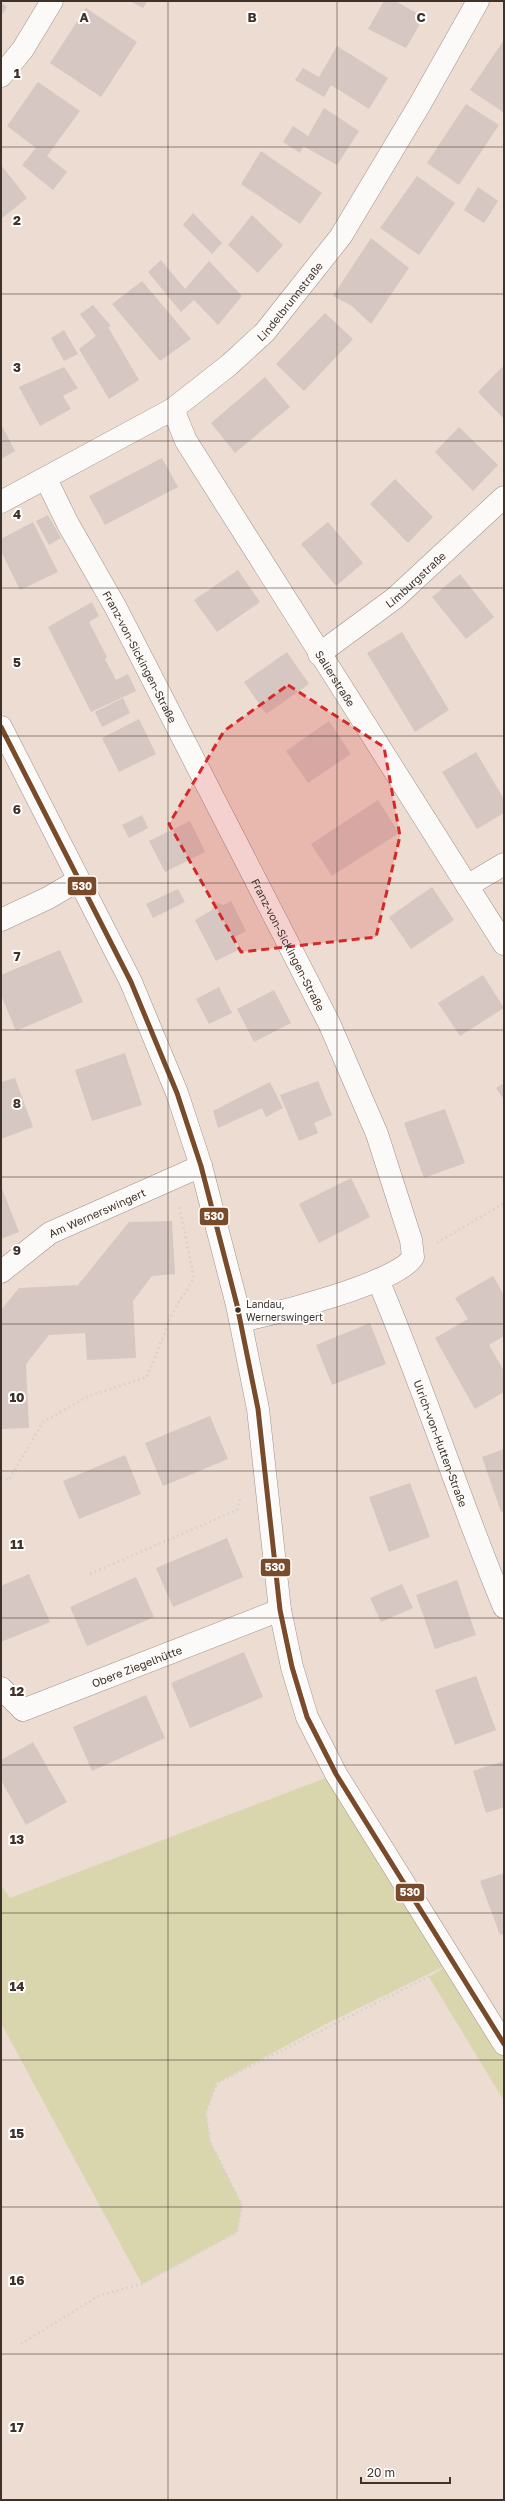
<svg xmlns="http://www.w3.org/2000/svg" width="505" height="2501" viewBox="0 0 505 2501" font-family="'Golos Text',sans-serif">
<rect width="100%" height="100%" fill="#eddcd1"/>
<polygon fill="#d9d6ad" points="336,1774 504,2044 504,2101 429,1977 449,1964 324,2025 217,2083 206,2112 210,2141 242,2205 237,2232 142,2284 1,2023 1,1885 10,1898"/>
<g fill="#d6c7c2">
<polygon points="130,1 147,1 143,8"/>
<polygon points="384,1 395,1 424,17 406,48 368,29"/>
<polygon points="1,2 7,7 1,16"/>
<polygon points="86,8 137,42 101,97 50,63"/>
<polygon points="504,40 504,110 503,112 470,90"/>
<polygon points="337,46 388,78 369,109 331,85 324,97 295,80 303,68 319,77"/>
<polygon points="38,82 80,111 47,156 67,172 53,190 22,165 36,148 7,126"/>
<polygon points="466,104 499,125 459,185 427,163"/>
<polygon points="324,108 359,131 337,165 303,146 300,153 283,142 293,126 308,136"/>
<polygon points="261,151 322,193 300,224 241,184"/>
<polygon points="1,165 27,198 1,219"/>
<polygon points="417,176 455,203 419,255 380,228"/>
<polygon points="478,187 498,201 484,223 464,210"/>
<polygon points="193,213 222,243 212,254 183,225"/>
<polygon points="252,215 283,245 258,273 228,245"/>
<polygon points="371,238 409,268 371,324 352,306 333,296"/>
<polygon points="161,260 185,289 209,261 242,296 218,325 194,300 181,312 148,272"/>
<polygon points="142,281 191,339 160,361 112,304"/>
<polygon points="93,305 111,326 108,327 139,380 109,399 79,349 96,336 80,314"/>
<polygon points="325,313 353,339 304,391 276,364"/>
<polygon points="64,330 78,354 64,361 51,338"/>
<polygon points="64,367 78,388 63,396 71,409 40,426 19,387"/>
<polygon points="502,367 504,369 504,419 478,392"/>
<polygon points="265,377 290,407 235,453 211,423"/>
<polygon points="1,424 15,451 1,459"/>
<polygon points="459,427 498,465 473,491 435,452"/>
<polygon points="162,458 178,487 105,525 89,496"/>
<polygon points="395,479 433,517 408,543 370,504"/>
<polygon points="48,515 61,538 49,545 36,521"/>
<polygon points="33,522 58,572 20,590 1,551 1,539"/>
<polygon points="328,522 363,563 336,586 301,544"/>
<polygon points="238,570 260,602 217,632 194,600"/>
<polygon points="460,574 494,617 466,639 432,597"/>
<polygon points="92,602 99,616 89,622 107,657 105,659 116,680 128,674 136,691 91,712 48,627"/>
<polygon points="402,632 449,710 415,732 367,653"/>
<polygon points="287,652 309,684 266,714 244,682"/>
<polygon points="123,698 130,713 102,727 95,712"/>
<polygon points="139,719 156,754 119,772 102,738"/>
<polygon points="329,721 351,754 308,783 286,751"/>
<polygon points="476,752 504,799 504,813 477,829 442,772"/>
<polygon points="378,800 399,833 332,876 311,844"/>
<polygon points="142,815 148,828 129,838 122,825"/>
<polygon points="190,821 205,852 165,872 149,841"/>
<polygon points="432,887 454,920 411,949 389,917"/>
<polygon points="178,889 185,902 153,918 146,904"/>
<polygon points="231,901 246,931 233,938 238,950 216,961 195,920 212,910 215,902 224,905"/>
<polygon points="60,950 83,1002 16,1031 1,995 1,975"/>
<polygon points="483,975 504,1008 460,1036 438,1003"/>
<polygon points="219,987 232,1013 209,1024 196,999"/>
<polygon points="274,990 291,1023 254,1042 237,1009"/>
<polygon points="125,1053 142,1105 92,1121 75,1070"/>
<polygon points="15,1078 33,1127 1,1139 1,1082"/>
<polygon points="318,1081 332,1115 314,1123 318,1133 299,1141 280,1095"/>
<polygon points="270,1082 283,1108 266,1117 262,1108 218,1128 213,1111"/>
<polygon points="504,1083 504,1100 496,1088"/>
<polygon points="445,1109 465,1163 424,1178 404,1123"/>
<polygon points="351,1178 370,1217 319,1243 299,1204"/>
<polygon points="1,1186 19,1232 1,1239"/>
<polygon points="172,1221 175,1274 152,1276 133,1301 136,1358 87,1360 85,1333 49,1335 26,1364 29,1428 1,1429 1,1310 19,1288 78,1285 129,1222"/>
<polygon points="493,1276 504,1295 504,1336 489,1345 504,1371 504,1392 475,1409 435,1338 468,1319 455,1298"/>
<polygon points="370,1323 386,1364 332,1385 316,1345"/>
<polygon points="210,1416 228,1459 163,1486 145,1443"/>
<polygon points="504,1449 504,1511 501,1512 482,1457"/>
<polygon points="125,1455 141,1494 79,1519 63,1481"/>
<polygon points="410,1483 430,1537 389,1552 369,1497"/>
<polygon points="227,1538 243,1577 173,1607 156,1568"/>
<polygon points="29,1574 50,1622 1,1642 1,1586"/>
<polygon points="136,1577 154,1617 87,1646 70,1607"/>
<polygon points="457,1580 476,1635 435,1649 416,1595"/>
<polygon points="402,1584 413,1608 381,1622 370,1598"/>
<polygon points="244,1652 263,1697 190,1728 171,1683"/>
<polygon points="476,1676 496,1730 455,1745 435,1690"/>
<polygon points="146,1695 165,1738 92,1771 73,1727"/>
<polygon points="33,1742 67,1802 26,1825 1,1780 1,1760"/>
<polygon points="504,1761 504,1807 486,1813 473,1771"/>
<polygon points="504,1873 504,1934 500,1935 480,1881"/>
</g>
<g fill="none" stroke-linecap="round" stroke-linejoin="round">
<g stroke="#9e928a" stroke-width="23">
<g id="street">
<polyline points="1,76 23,49 52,1"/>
<path id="s1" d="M173,409L186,441L504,944"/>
<path id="s2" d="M46,479L68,524L116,608L329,1023L377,1134L411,1240L413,1257C399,1283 273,1314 241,1321"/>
<path id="s3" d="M1,502L173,409L229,365L265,332L341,236L420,104L478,1"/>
<path id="s4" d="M319,654L395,598L504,497"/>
<polyline points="467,886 504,864"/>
<polyline points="1,920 48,898 77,881"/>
<path id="s5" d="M1,1272L50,1233L201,1166"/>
<path id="s6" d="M378,1280C424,1388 459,1499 504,1607"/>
<path id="s7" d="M1,1688L23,1710L280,1610"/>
</g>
</g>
<g stroke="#9e928a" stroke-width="23">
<polyline id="secondary" points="1,727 131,982 177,1093 201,1166 237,1305 258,1409 280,1610 292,1667 307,1717 336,1774 504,2044"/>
</g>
<g stroke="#d8d3d0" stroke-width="2.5" stroke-dasharray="2 3" stroke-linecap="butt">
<polyline points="437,1243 504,1203"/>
<polyline points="1,1477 9,1480 43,1422 89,1396 147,1377 173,1312 194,1278 179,1205"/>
<polyline points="90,1574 237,1510 240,1499"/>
<polyline points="21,2344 100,2295 142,2284 237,2232 242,2205 210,2141 206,2112 217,2083 430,1976"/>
</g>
<use href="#street" stroke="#fcfaf8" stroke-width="22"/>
<use href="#secondary" stroke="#fcfaf8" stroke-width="22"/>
<g stroke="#fff" stroke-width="8">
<polyline id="bus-1" points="1,727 131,982 177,1093 201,1166 237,1305 258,1409 280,1610 292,1667 307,1717 336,1774 504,2044"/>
</g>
<use href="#bus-1" stroke="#7a4b2a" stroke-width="5"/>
</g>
<path fill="#d62828" fill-opacity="0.2" stroke="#d62828" stroke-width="3" stroke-dasharray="8 5" stroke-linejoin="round" d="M288,685L384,747L400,836L376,937L241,952L169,824L224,731Z"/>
<path fill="none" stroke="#3e322a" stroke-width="1" stroke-opacity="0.55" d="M168,1V2500M337,1V2500M1,147H504M1,294H504M1,441H504M1,588H504M1,736H504M1,883H504M1,1030H504M1,1177H504M1,1324H504M1,1471H504M1,1618H504M1,1765H504M1,1913H504M1,2060H504M1,2207H504M1,2354H504"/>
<circle fill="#3e322a" stroke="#fff" stroke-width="1.5" cx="238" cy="1310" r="3.5"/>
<g text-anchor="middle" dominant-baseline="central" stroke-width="4" stroke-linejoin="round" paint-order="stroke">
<g font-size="10" fill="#3e322a" stroke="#fff" text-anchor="start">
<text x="246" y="1304">Landau,<tspan x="246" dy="13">Wernerswingert</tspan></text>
</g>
<g font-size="11" fill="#3e322a" stroke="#fff">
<text stroke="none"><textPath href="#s3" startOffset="355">Lindelbrunnstraße</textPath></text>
<text stroke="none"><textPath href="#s4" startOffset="122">Limburgstraße</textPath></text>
<text stroke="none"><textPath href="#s2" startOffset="201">Franz-von-Sickingen-Straße</textPath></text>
<text stroke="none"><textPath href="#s1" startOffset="315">Salierstraße</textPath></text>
<text stroke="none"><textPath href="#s2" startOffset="525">Franz-von-Sickingen-Straße</textPath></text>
<text stroke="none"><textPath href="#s5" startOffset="114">Am Wernerswingert</textPath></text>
<text stroke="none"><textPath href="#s6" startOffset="175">Ulrich-von-Hutten-Straße</textPath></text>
<text stroke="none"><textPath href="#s7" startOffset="153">Obere Ziegelhütte</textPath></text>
</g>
</g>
<g font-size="13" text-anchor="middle" font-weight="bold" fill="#3e322a" stroke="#fff" stroke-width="4" stroke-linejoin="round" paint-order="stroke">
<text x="84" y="22">A</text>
<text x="252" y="22">B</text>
<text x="421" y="22">C</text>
<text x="17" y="78">1</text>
<text x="17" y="225">2</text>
<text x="17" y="372">3</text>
<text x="17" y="519">4</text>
<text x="17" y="667">5</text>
<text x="17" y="814">6</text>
<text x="17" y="961">7</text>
<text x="17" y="1108">8</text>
<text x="17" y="1255">9</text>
<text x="17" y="1402">10</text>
<text x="17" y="1549">11</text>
<text x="17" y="1696">12</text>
<text x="17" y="1844">13</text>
<text x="17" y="1991">14</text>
<text x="17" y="2138">15</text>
<text x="17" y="2285">16</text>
<text x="17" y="2432">17</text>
</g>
<g stroke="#fff" stroke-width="1.5">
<rect x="67" y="876" width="30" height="20" rx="4" fill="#7a4b2a"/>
<rect x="199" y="1207" width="30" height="19" rx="4" fill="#7a4b2a"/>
<rect x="260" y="1558" width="31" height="19" rx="4" fill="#7a4b2a"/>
<rect x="395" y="1883" width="30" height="19" rx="4" fill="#7a4b2a"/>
</g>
<g font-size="11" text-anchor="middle" font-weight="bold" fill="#fff">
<text x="82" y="890">530</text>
<text x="214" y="1220">530</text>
<text x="275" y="1571">530</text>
<text x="410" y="1896">530</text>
</g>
<rect width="505" height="2501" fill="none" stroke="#3e322a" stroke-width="4"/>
<path d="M361 2477v6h89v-6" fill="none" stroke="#3e322a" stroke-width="2"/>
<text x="367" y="2477" font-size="12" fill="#3e322a" stroke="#ffffff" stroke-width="3" paint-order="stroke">20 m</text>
</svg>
